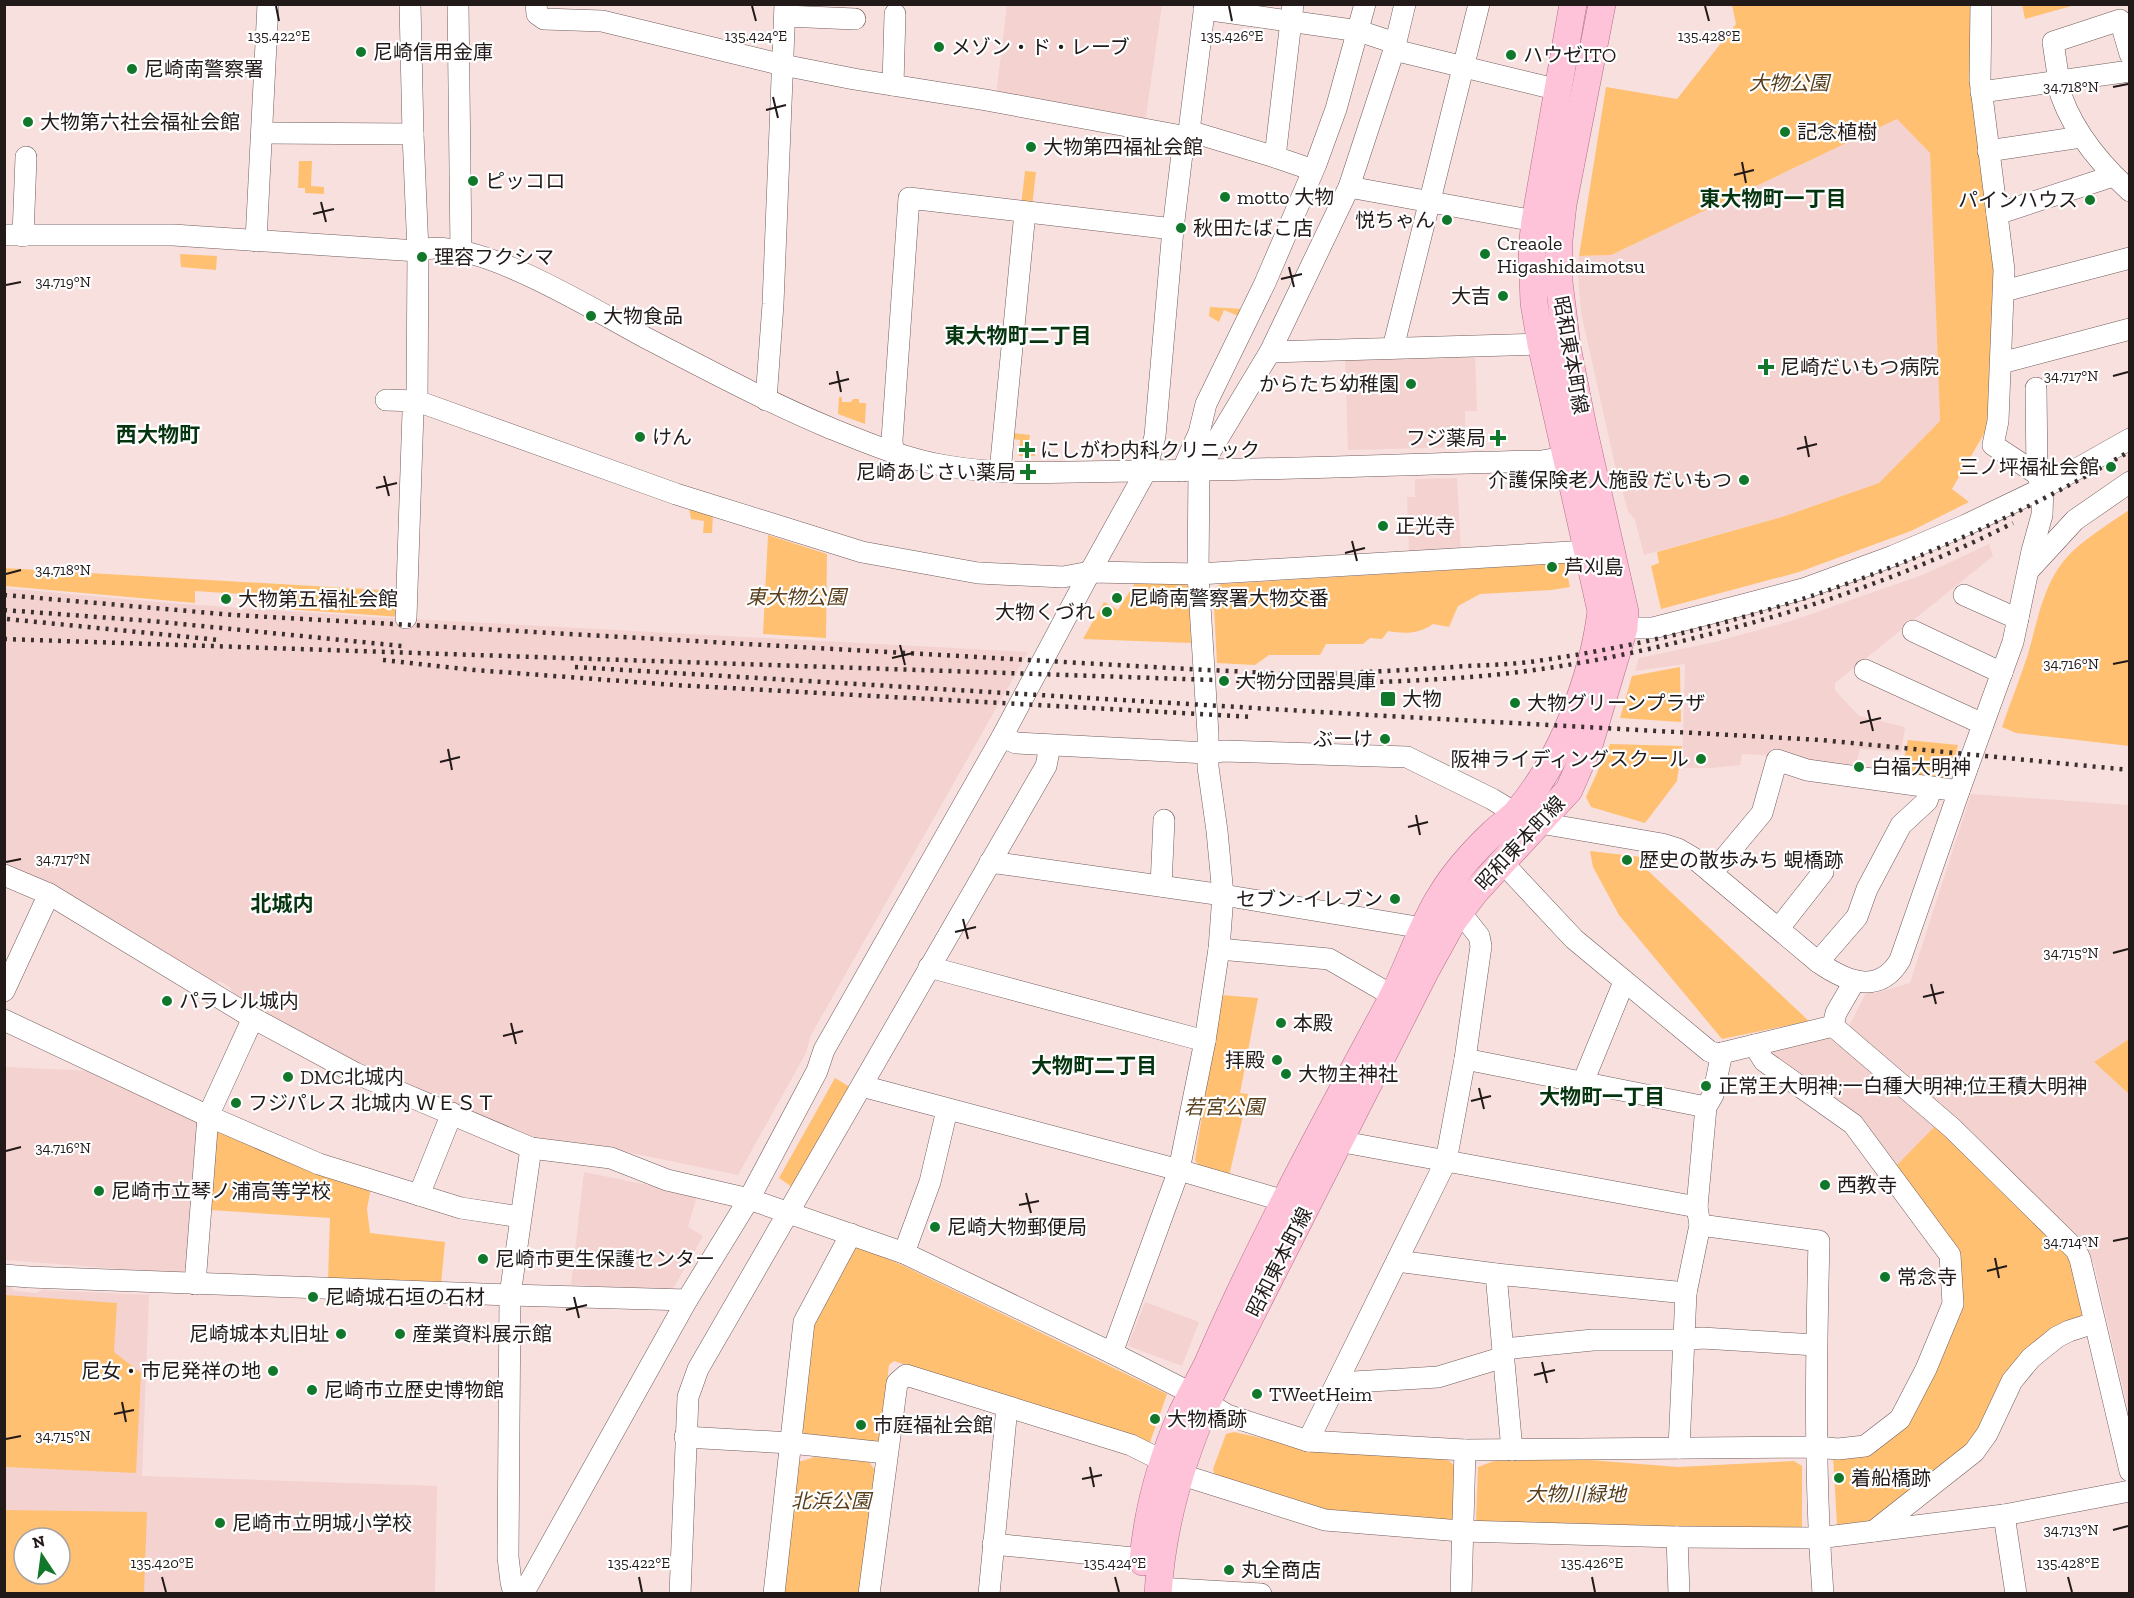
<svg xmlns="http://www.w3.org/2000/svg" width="2134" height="1598" viewBox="0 0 2134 1598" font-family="'Zilla Slab','Noto Sans JP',serif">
<rect width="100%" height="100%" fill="#f8e0df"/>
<g fill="#f3d2d0" fill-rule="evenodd">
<polygon points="1007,5 1162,5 1145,123 996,96"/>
<polygon points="1897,119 1930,153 1940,421 1879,483 1785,516 1644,555 1635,520 1628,511 1615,465 1581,312 1578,274 1579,256 1611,255"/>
<polygon points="1475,354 1477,411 1465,411 1465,447 1348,450 1345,358"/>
<polygon points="1457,478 1461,553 1409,555 1407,497 1415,497 1415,479"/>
<polygon points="1989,544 1993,556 1835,683 1835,690 1859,716 1905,727 1901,752 1860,749 1855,767 1784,756 1742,754 1740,765 1712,768 1682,768 1685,664 1635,671 1639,658 1715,642 1794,620 1925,574"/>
<polygon points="4,588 169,603 373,617 1028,652 811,1035 806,1053 738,1175 617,1150 533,1138 367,1071 233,995 230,987 220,981 212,984 5,867"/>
<polygon points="1971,794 2129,805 2129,1039 2094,1062 2129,1094 2129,1413 2094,1264 2082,1242 1849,1026 1866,993 1876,993 1910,983"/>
<polygon points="1827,1035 1839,1037 1936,1125 1894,1168 1769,1060 1770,1048"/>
<polygon points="5,1067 92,1071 197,1122 188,1271 183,1274 5,1260"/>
<polygon points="584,1172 697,1195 688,1227 703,1236 674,1287 667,1290 571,1285"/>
<path d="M4,1283L15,1291L36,1293L42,1290L149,1295L142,1476L437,1486L435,1593H5ZM24,1538H60V1574H24Z"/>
<polygon points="1145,1302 1199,1322 1182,1366 1128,1346"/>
</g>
<g fill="#ffc071" fill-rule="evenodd">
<polygon points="2022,4 2075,4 2075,5 2025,19"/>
<polygon points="1732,5 1974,5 1994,244 1992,420 1952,489 1969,502 1911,531 1799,572 1661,609 1651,566 1659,563 1657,552 1785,516 1879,483 1940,421 1930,153 1897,119 1611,255 1579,256 1606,87 1677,99 1736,24"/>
<polygon points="299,161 312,161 311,186 324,187 324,194 305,193 305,188 298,188"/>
<polygon points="1025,171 1036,172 1032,207 1021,206"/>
<polygon points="180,254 217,256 216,270 181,267"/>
<polygon points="1210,307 1244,309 1241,317 1224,310 1219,322 1209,316"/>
<polygon points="839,397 842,397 842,402 851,402 853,399 859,399 859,403 866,403 865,424 838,414"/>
<polygon points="1013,433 1030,435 1028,452 1035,453 1035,456 1019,456 1020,440 1012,439"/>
<polygon points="689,508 713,515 712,533 703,533 704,521 691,519"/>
<path d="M2129,510V746L2016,733L2002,727C2010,703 2020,679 2028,654C2038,620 2043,584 2067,557C2085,538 2109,524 2129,510Z"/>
<polygon points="768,535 827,554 826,638 763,634"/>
<path d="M1565,563L1570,587L1551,590L1480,594L1458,606L1449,627L1433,624C1420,634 1403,634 1388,631L1382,639L1370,638L1363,644H1326L1320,655H1269L1255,665L1217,663L1213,589L1221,584Z"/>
<polygon points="4,568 400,591 400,617 257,607 257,595 195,591 195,603 5,586"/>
<polygon points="1135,583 1185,583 1189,588 1191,643 1083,639 1104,602 1118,610"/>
<polygon points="1680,667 1681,722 1620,718 1632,676"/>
<polygon points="1908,740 1958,745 1948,781 1901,772"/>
<polygon points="1610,744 1682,746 1677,781 1645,823 1591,807 1586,797"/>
<polygon points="1590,851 1641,857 1645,868 1809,1021 1722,1039 1619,915 1593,867"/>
<polygon points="1221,995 1258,998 1240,1093 1248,1094 1229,1176 1201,1169 1195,1160"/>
<polygon points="2129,1039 2129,1094 2094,1062"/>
<polygon points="835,1078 850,1087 792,1187 779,1178"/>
<polygon points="1936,1125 2070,1251 2086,1313 2056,1330 1982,1424 1965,1449 1877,1522 1837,1525 1833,1455 1906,1423 1958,1254 1894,1168"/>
<polygon points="216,1130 371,1187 367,1209 370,1233 445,1242 441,1284 328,1280 330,1218 211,1210"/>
<polygon points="860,1247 902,1265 1167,1394 1149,1445 894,1361 889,1365 880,1439 873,1445 809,1439 801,1430 812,1324 853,1249"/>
<polygon points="5,1295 117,1303 114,1352 141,1373 136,1473 5,1467"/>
<polygon points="1234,1432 1308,1448 1445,1457 1457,1468 1456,1521 1337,1516 1215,1477 1213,1469 1226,1434"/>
<polygon points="815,1457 869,1462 875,1470 860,1593 781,1594 795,1463"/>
<polygon points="1577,1459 1678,1467 1794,1461 1802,1466 1802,1527 1796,1532 1483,1527 1476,1519 1478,1467 1494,1461"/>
<path d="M5,1510L147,1512L144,1593H5ZM24,1538H60V1574H24Z"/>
</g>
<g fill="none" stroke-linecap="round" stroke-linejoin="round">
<g stroke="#715c5b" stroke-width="22">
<g id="minor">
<polyline points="410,4 413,134 418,251 417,401 676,494 862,552 978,573 1063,577 1090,572 1198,574 1588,551"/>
<polyline points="458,4 461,252"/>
<polyline points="536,4 537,14 544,19 602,21 783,65 854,79 986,100 1187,137"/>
<polyline points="1204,9 1359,31 1395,43"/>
<polyline points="785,16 855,19"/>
<polyline points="1394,50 1559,90"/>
<path d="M2057,82C2068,125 2097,161 2130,191"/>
<polyline points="2059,82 2053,42 2120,20 2130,54"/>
<polyline points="893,85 895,14"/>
<polyline points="1981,92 2130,71"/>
<polyline points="1189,131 1275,157 1313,170"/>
<polyline points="262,133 413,134"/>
<polyline points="1988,151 2081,137"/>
<polyline points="1275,157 1293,4"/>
<polyline points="1349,187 1535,221"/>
<polyline points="1997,214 2113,176"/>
<path d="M4,235H173L418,251C472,232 600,314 650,340C710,371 768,402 830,428C867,443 908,460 947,466C1011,477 1077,471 1141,471C1275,470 1408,464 1542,461L1580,454"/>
<polyline points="23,236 26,157"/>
<polyline points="256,241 268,4"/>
<polyline points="2004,291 2130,258"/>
<polyline points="1393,348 1479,4"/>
<polyline points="1270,352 1541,344"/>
<polyline points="2001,363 2130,329"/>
<polyline points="2036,388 2037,474"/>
<polyline points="386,400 417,401 413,412 406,618"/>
<polyline points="766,400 773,304 785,4"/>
<polyline points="893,452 892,440 909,198 1173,229"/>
<polyline points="1182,471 1199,433 1206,404 1265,283 1316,164 1336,109 1365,4"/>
<polyline points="1000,472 1025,212"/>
<polyline points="2029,570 2075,520 2130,482"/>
<polyline points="1964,595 2018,619"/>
<polyline points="1624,628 1653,628 1708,614 1803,589 1893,556 1966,525 2043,488 2130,439"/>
<polyline points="1913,631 2002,673"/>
<polyline points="1865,670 1983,724"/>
<path d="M1002,737L1016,743L1207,753L1224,751L1407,757L1492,799L1515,813L1540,823L1662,844L1678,849L1695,859L1818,962C1845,981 1879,996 1900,960L1959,791L2013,642L2032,551L2042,515L2043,488L2037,474L1993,445L1998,421L2004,270L1980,80L1981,4"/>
<polyline points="990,862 1223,895 1423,928"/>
<polyline points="1502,862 1574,939 1709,1051 1716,1054 1722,1053 1833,1026"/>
<polyline points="1712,873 1762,813 1777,760 1807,770 1959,791"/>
<polyline points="4,875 49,894 253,1018 355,1073 531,1148 611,1158 667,1180 749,1199 904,1253 1112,1353 1191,1393 1227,1415 1308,1441 1465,1450 1816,1447 1838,1449 1865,1446 1900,1419 1926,1369 1953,1304 1950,1255 1853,1124 1764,1061 1754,1045"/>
<polyline points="1161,886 1164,820"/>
<polyline points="1779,928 1823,872"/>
<polyline points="1219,949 1329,959 1393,996"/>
<polyline points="1818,962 1857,917 1867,889 1901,825 1927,801 1932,787"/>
<polyline points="929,967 1205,1041"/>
<polyline points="4,991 49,894"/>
<polyline points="4,1020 208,1116 319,1164 461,1208 520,1217"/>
<polyline points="1833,1026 1952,1128 2076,1250 2080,1259 2130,1471"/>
<polyline points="1833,1026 1836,1013 1854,982"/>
<polyline points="1465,1059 1706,1107"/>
<polyline points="1583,1082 1624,982"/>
<polyline points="862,1086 1179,1170 1285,1201"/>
<polyline points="1327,1139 1697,1207"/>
<polyline points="419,1195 452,1113"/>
<path d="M1700,1225L1819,1241C1816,1358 1814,1476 1823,1594"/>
<polyline points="904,1253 930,1182 947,1110"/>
<polyline points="1397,1261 1496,1274 1686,1293"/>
<polyline points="1496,1274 1512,1450"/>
<polyline points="4,1275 29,1277 510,1295 687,1300"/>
<polyline points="195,1284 208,1116 253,1018"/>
<polyline points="1503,1349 1593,1340 1684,1340 1702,1338 1816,1345"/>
<polyline points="1112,1353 1179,1170 1205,1041 1219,949 1223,895 1217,831 1208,767 1208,734 1198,574 1199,470 1270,352 1349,187 1394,50 1405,4"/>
<polyline points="1337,1383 1438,1377 1504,1357"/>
<polyline points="685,1437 791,1443 886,1453"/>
<polyline points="1308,1441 1446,1161 1465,1059 1481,946 1479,936 1460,912"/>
<polyline points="1679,1448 1686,1293 1700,1225 1697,1207 1706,1107 1713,1095 1722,1053"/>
<polyline points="1179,1474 1325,1520 1461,1531 1677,1537 1818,1538 2004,1515 2130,1491"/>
<polyline points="2004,1515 2016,1594"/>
<polyline points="1874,1531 1974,1452 1987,1434 2012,1381 2031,1358 2057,1337 2069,1331 2094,1323"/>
<polyline points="1677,1537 1679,1594"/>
<polyline points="993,1544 1143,1559"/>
<polyline points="1158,1588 1261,1594"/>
<polyline points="514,1594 511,1582 508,1557 510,1295 531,1148"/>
<polyline points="523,1594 687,1300 749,1199 817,1071 824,1050 1002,737 1090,572 1146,471 1155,436 1173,229 1182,154 1189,131 1205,4"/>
<polyline points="680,1594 688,1397 698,1369 1046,766 1050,746"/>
<polyline points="774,1594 804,1322 851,1234"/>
<polyline points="869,1594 897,1383 906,1375 1131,1445 1163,1461"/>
<polyline points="989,1594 1007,1407"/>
<polyline points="1461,1594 1465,1450"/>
</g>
</g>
<g stroke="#b06e86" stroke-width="28">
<g id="major">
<path d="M1143,1562C1147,1510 1161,1461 1182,1413C1190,1396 1199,1381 1207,1365C1256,1252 1314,1143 1373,1034C1379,1022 1387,1009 1393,996C1410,963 1421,926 1441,895C1455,872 1473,852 1493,833C1500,826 1510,820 1517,812C1561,761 1593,678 1601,611L1541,344L1534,303L1532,249L1535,221L1573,4"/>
<path d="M1158,1594C1162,1527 1180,1464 1207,1402L1426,970L1453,921L1475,892L1569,790L1590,742L1624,628L1625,612L1583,427L1567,347L1559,282V240L1563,204L1602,4"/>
</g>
</g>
<use href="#minor" stroke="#fff" stroke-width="21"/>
<use href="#major" stroke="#fec3d9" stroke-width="27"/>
<g stroke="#3b3030" stroke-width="4.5" stroke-dasharray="3 6" stroke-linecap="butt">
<path d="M4,595L234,615L1206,670C1240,671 1274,674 1308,674C1356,673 1405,670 1453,667C1479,665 1505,665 1530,662C1743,632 1945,560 2130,451"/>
<polyline points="4,610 151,621 402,646"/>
<polyline points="7,619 219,640"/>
<path d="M4,639L1302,683C1365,683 1429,681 1492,675C1563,668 1633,654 1702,636C1810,609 1914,573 2013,523"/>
<polyline points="383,660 474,670 675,685 1254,717"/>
<polyline points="575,667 1387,716 1821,740 2130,770"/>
</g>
</g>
<path fill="none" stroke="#221919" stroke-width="2" d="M276,6L279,21M752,6L756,21M1229,6L1232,21M1705,6L1709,21M2113,87L2128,84M773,97L778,118M766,110L786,105M1742,162L1746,183M1734,175L1754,170M321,202L326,222M313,214L334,209M1289,267L1294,287M1281,279L1302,274M6,285L21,282M837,371L841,392M2113,376L2128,372M829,384L849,379M1805,436L1809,457M1797,449L1817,444M384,476L389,496M376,488L397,483M1352,541L1357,561M1345,553L1365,548M6,574L21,570M900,645L905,665M892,658L913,653M2113,664L2128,661M1868,710L1873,731M1860,723L1881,718M448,749L452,770M440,762L460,757M1416,815L1420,835M1408,827L1428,822M6,862L21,859M963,919L968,939M955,932L976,927M2113,953L2128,949M1931,984L1936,1004M1923,997L1944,992M511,1023L516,1044M503,1036L523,1031M1479,1088L1484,1109M1471,1101L1491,1096M6,1151L21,1147M1026,1193L1031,1213M1019,1205L1039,1201M2113,1241L2128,1238M1995,1258L1999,1278M1987,1271L2007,1266M574,1297L579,1318M566,1310L587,1305M1542,1362L1547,1383M1534,1375L1555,1370M122,1402L126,1422M114,1414L134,1410M6,1439L21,1436M1090,1467L1094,1487M1082,1479L1102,1475M2113,1530L2128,1526M162,1577L166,1592M639,1577L642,1592M1115,1577L1119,1592M1592,1577L1595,1592M2068,1577L2072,1592"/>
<g fill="#11782b" stroke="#fff" stroke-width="2">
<circle cx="939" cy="47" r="6"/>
<circle cx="361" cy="52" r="6"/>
<circle cx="1511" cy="55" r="6"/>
<circle cx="132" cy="69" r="6"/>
<circle cx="28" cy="122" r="6"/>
<circle cx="1785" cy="132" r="6"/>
<circle cx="1031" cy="147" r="6"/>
<circle cx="473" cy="181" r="6"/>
<circle cx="1225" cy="197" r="6"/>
<circle cx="2090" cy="200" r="6"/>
<circle cx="1447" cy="220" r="6"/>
<circle cx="1181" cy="228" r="6"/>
<circle cx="1485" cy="254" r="6"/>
<circle cx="422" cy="257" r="6"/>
<circle cx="1503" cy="296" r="6"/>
<circle cx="591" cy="316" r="6"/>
<path d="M1763 358h6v6h6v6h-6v6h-6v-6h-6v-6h6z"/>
<circle cx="1411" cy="384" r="6"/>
<circle cx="640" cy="437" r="6"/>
<path d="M1495 429h6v6h6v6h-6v6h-6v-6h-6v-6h6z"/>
<path d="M1024 441h6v6h6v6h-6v6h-6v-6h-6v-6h6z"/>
<circle cx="2111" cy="467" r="6"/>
<path d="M1025 463h6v6h6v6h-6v6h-6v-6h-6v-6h6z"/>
<circle cx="1744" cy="480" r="6"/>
<circle cx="1383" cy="526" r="6"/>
<circle cx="1552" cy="567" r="6"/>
<circle cx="1117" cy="598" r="6"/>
<circle cx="226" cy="599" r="6"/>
<circle cx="1107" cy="612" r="6"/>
<circle cx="1224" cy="681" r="6"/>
<rect x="1380" y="691" width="16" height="16" rx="3"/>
<circle cx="1515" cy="703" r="6"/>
<circle cx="1385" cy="739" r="6"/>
<circle cx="1701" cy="759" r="6"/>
<circle cx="1859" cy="767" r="6"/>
<circle cx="1627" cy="860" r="6"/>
<circle cx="1395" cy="899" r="6"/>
<circle cx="167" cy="1001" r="6"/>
<circle cx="1281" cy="1023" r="6"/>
<circle cx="1277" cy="1060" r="6"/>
<circle cx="1286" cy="1074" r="6"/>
<circle cx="288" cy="1077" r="6"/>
<circle cx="1706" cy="1086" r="6"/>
<circle cx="236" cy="1103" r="6"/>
<circle cx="1825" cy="1185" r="6"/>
<circle cx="99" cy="1191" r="6"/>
<circle cx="935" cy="1227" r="6"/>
<circle cx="483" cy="1259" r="6"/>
<circle cx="1885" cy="1277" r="6"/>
<circle cx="313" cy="1297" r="6"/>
<circle cx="341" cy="1334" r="6"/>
<circle cx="400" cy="1334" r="6"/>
<circle cx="273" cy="1371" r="6"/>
<circle cx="312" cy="1390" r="6"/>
<circle cx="1257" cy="1394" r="6"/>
<circle cx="1155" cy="1419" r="6"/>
<circle cx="861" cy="1425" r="6"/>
<circle cx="1839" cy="1478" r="6"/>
<circle cx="220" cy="1523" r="6"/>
<circle cx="1229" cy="1570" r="6"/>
</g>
<g text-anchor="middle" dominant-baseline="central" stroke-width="4.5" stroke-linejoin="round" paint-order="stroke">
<g font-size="20" fill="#221919" stroke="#fff" text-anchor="start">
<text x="951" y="47">メゾン・ド・レーブ</text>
<text x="373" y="52">尼崎信用金庫</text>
<text x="1523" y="55">ハウゼITO</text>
<text x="144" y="69">尼崎南警察署</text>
<text x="40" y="122">大物第六社会福祉会館</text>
<text x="1797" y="132">記念植樹</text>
<text x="1043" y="147">大物第四福祉会館</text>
<text x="485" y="181">ピッコロ</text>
<text x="1237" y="197">motto 大物</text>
<text x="2078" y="200" text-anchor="end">パインハウス</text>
<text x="1435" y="220" text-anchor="end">悦ちゃん</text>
<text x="1193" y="228">秋田たばこ店</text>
<text x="1497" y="243">Creaole<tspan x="1497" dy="23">Higashidaimotsu</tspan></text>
<text x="434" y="257">理容フクシマ</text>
<text x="1491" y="296" text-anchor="end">大吉</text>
<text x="603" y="316">大物食品</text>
<text x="1780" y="367">尼崎だいもつ病院</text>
<text x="1399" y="384" text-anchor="end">からたち幼稚園</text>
<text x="652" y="437">けん</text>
<text x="1486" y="438" text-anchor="end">フジ薬局</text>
<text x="1040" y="450">にしがわ内科クリニック</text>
<text x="2099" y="467" text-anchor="end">三ノ坪福祉会館</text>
<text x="1016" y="472" text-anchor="end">尼崎あじさい薬局</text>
<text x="1732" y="480" text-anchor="end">介護保険老人施設 だいもつ</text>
<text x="1395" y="526">正光寺</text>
<text x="1564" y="567">芦刈島</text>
<text x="1129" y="598">尼崎南警察署大物交番</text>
<text x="238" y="599">大物第五福祉会館</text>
<text x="1095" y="612" text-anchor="end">大物くづれ</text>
<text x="1236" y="681">大物分団器具庫</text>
<text x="1402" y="699">大物</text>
<text x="1527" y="703">大物グリーンプラザ</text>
<text x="1373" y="739" text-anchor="end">ぶーけ</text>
<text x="1689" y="759" text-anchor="end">阪神ライディングスクール</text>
<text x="1871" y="767">白福大明神</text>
<text x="1639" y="860">歴史の散歩みち 蜆橋跡</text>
<text x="1383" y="899" text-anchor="end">セブン-イレブン</text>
<text x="179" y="1001">パラレル城内</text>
<text x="1293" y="1023">本殿</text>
<text x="1265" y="1060" text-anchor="end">拝殿</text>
<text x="1298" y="1074">大物主神社</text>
<text x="300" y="1077">DMC北城内</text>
<text x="1718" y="1086">正常王大明神;一白種大明神;位王積大明神</text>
<text x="248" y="1103">フジパレス 北城内 ＷＥＳＴ</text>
<text x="1837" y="1185">西教寺</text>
<text x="111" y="1191">尼崎市立琴ノ浦高等学校</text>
<text x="947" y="1227">尼崎大物郵便局</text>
<text x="495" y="1259">尼崎市更生保護センター</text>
<text x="1897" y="1277">常念寺</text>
<text x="325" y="1297">尼崎城石垣の石材</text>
<text x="329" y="1334" text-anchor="end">尼崎城本丸旧址</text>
<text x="412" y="1334">産業資料展示館</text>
<text x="261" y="1371" text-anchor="end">尼女・市尼発祥の地</text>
<text x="324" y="1390">尼崎市立歴史博物館</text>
<text x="1269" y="1394">TWeetHeim</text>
<text x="1167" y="1419">大物橋跡</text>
<text x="873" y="1425">市庭福祉会館</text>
<text x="1851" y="1478">着船橋跡</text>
<text x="232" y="1523">尼崎市立明城小学校</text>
<text x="1241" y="1570">丸全商店</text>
</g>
<g font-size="20" font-style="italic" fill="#583e1b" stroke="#fff">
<text x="1789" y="83">大物公園</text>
<text x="796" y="597">東大物公園</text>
<text x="1224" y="1107">若宮公園</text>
<text x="1576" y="1494">大物川緑地</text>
<text x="831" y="1501">北浜公園</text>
</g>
<g font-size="20" fill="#221919" stroke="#fff">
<text transform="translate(1571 355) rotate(80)">昭和東本町線</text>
<text transform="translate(1520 843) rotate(-47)">昭和東本町線</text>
<text transform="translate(1279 1262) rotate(-63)">昭和東本町線</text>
</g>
<g font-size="21" font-weight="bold" fill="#05340f" stroke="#fff">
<text x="1773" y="198">東大物町一丁目</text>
<text x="1018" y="335">東大物町二丁目</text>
<text x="158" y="434">西大物町</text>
<text x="282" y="903">北城内</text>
<text x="1094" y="1065">大物町二丁目</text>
<text x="1602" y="1096">大物町一丁目</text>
</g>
</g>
<g font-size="15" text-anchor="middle" fill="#221919" stroke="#fff" stroke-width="4.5" stroke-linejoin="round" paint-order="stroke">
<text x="279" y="41">135.422°E</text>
<text x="756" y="41">135.424°E</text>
<text x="1232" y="41">135.426°E</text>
<text x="1709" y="41">135.428°E</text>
<text x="2071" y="92">34.718°N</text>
<text x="63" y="287">34.719°N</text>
<text x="2071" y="381">34.717°N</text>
<text x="63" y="575">34.718°N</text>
<text x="2071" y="669">34.716°N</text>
<text x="63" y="864">34.717°N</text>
<text x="2071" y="958">34.715°N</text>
<text x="63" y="1153">34.716°N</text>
<text x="2071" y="1247">34.714°N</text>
<text x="63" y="1441">34.715°N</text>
<text x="2071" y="1535">34.713°N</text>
<text x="162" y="1568">135.420°E</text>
<text x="639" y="1568">135.422°E</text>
<text x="1115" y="1568">135.424°E</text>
<text x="1592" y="1568">135.426°E</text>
<text x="2068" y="1568">135.428°E</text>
</g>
<rect width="2134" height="1598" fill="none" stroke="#221919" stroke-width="12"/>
<g transform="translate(42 1556) rotate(347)"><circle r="28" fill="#ffffff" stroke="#a7a3a3" stroke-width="1.5"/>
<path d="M0-4.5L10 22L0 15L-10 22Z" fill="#11782b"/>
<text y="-9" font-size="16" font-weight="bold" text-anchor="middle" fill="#221919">N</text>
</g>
</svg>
